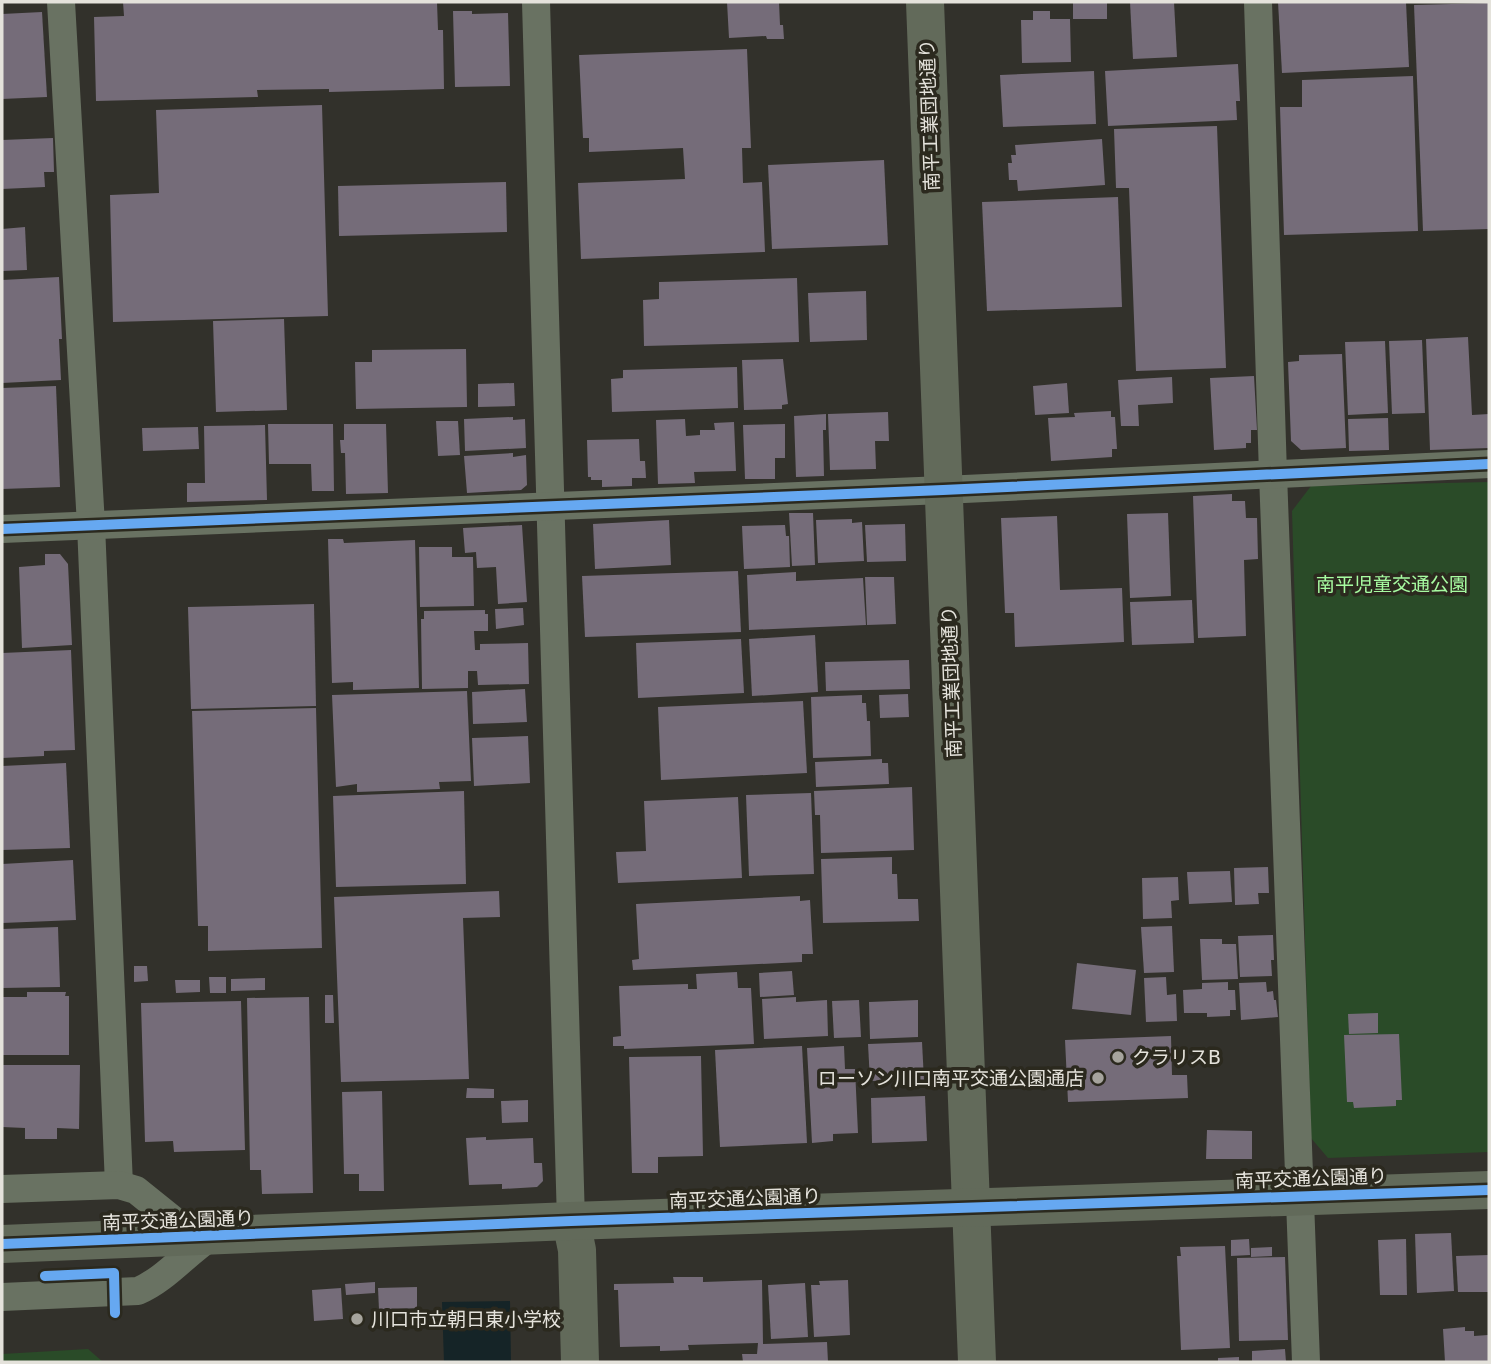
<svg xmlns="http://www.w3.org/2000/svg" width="1491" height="1364" viewBox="0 0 1491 1364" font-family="'DejaVu Sans','Noto Sans JP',sans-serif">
<rect width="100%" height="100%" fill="#32312b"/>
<g fill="#2a4b28">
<polygon points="1489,482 1489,1152 1328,1158 1311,1138 1292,511 1311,486"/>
<polygon points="88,1349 103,1362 2,1362 2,1354"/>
</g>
<polygon fill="#152427" points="510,1301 511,1362 444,1362 442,1302"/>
<g fill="#756c79">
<polygon points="123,2 437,2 438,30 443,30 444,89 329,92 329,89 257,90 258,97 96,101 94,17 124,16"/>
<polygon points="727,2 779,2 780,25 783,25 784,39 767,39 766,36 729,38"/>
<rect x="1073" y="2" width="34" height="17"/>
<polygon points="1130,2 1174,2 1177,57 1133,59"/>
<polygon points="1278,2 1406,2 1409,67 1282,73"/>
<polygon points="1489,3 1489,229 1423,231 1414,5"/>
<polygon points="453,11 472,11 472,14 508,13 510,86 455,87"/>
<polygon points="1033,11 1050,11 1050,19 1070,19 1071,62 1022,63 1021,20 1033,20"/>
<polygon points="42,12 47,97 2,99 2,14"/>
<polygon points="747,49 751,148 742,148 743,183 762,182 765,252 581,259 578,183 685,179 683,148 589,152 589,138 583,138 579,55"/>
<polygon points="1238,64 1240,101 1236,101 1237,120 1108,126 1105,71"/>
<polygon points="1094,71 1096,124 1003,127 1000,75"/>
<polygon points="1413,76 1418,231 1284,235 1280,107 1302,107 1302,80"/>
<polygon points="322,105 328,316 113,322 110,195 159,193 156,110"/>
<polygon points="1217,126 1226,368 1136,371 1129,188 1116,188 1114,129"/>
<polygon points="53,138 54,172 44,172 45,187 2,189 2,140"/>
<polygon points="1102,139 1105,185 1018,191 1017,180 1009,180 1008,163 1012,163 1011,155 1016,155 1015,145"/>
<polygon points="884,160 888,245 772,249 768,165"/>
<polygon points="506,182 507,232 339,236 338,186"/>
<polygon points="1118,197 1122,307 987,311 982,202"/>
<polygon points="25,227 27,270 2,271 2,229"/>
<polygon points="59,277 62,339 59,339 61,380 2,383 2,280"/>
<polygon points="797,278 799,342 644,346 643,300 659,299 659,282"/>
<polygon points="866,291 867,340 810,342 808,293"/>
<polygon points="284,319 287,410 216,412 213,321"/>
<polygon points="1468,337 1472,415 1489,414 1489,448 1430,450 1426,339"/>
<polygon points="1422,340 1425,413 1392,414 1389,341"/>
<polygon points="1385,341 1388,413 1348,415 1345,342"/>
<polygon points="466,349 467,407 356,409 355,362 372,362 372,350"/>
<polygon points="1342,354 1346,448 1301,450 1291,441 1288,362 1299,361 1299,355"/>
<polygon points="783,359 788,404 782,405 782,409 744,410 742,360"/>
<polygon points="737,367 738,408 612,412 611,379 623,378 623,370"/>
<polygon points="1254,376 1257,430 1251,430 1251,443 1246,443 1246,448 1214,450 1210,378"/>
<polygon points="1172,377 1173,403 1138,405 1139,426 1121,426 1118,380"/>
<polygon points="514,383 515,406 478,407 478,384"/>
<polygon points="1067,383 1069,413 1035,415 1033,386"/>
<polygon points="56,386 60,487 2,489 2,388"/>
<polygon points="1111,411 1111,417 1115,417 1117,449 1112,449 1112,457 1051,461 1048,418 1075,417 1074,413"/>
<polygon points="888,412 889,441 875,441 876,469 830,470 828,414"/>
<polygon points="826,414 826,430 823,430 824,476 796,477 794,416"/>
<polygon points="513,417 513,420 525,419 526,448 465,451 464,419"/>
<polygon points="1388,418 1389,450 1349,451 1348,419"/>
<polygon points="685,419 686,436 700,435 700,430 715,430 714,423 734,422 736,471 694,472 695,483 658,484 656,420"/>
<polygon points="436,421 458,421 460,455 438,456"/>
<polygon points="268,424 333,424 334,491 312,491 311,464 269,464"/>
<polygon points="344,424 386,424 388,493 346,494 345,453 341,453 340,440 344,440"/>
<polygon points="785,424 785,458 775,458 775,479 745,479 743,425"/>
<polygon points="265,425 267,500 187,502 187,483 205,483 204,426"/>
<polygon points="198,427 199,449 143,451 142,428"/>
<polygon points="639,439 640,461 645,461 646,478 632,478 632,486 602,487 602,480 591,480 591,477 588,477 587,440"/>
<polygon points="513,453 513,457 526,455 527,485 521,490 467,493 464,456"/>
<polygon points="1232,494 1232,501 1245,501 1246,518 1257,518 1258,559 1244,560 1246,636 1198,638 1193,496"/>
<polygon points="789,513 813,513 815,565 792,566"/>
<polygon points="1168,513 1171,596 1130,598 1127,514"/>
<polygon points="1057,516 1060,590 1122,588 1124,642 1015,647 1014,613 1005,613 1001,518"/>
<polygon points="852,519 852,523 862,522 864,561 818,563 816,520"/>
<polygon points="669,520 671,565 595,569 593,524"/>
<polygon points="905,524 906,561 867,562 865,525"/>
<polygon points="522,525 527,602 498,604 496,567 477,568 476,552 465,553 463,528"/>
<polygon points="785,525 786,536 789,536 790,567 744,569 742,526"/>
<polygon points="328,539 343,539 344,543 415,540 419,688 353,690 353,682 332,683"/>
<polygon points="419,547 452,547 452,557 473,557 474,606 420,607"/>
<polygon points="45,554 60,554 68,564 72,645 22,648 19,567 45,565"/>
<polygon points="738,571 741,632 585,637 582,576"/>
<polygon points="796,572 796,581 863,578 866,625 749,630 747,575"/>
<polygon points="865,577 894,577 896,624 867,625"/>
<polygon points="1192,600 1194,643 1132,645 1130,602"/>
<polygon points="314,604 316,706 191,709 188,607"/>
<polygon points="523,608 524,625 496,629 495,609"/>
<polygon points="485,610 485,614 488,614 488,631 474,631 475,650 480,650 480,644 528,643 529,684 478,685 477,671 468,671 468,688 422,689 421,619 424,619 424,611"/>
<polygon points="815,635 818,692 752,696 749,639"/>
<polygon points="741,639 744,693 638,698 636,643"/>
<polygon points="71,650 75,750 44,751 44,756 2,758 2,653"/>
<polygon points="909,660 910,689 826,691 825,662"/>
<polygon points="525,689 527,722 473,724 472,692"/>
<polygon points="467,691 471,781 439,782 440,789 357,792 357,784 336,787 332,695"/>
<polygon points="908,694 909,717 880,718 879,695"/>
<polygon points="862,695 862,703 866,703 867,721 870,721 871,756 813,758 811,697"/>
<polygon points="803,701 807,773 661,780 658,707"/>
<polygon points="316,708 322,948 208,951 208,926 198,926 192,711"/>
<polygon points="528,736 530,783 474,786 472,738"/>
<polygon points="882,759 882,763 888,763 889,784 816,787 815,762"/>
<polygon points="66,763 70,848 2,850 2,766"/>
<polygon points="912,787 914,850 821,853 820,815 815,815 814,791"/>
<polygon points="464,791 466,884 336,887 333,796"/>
<polygon points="811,793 814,874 749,876 746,795"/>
<polygon points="738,797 742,878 618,883 616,852 646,851 644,801"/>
<polygon points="892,857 892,874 897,874 898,899 918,899 919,921 823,923 821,859"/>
<polygon points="73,860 76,920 2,923 2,864"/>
<polygon points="1268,867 1269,893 1258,893 1259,904 1235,905 1234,868"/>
<polygon points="1230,871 1232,902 1189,904 1187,872"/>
<polygon points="1178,877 1179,900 1171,901 1172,918 1143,919 1142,878"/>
<polygon points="499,891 500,917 463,918 469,1079 341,1082 334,897"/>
<polygon points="800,896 800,901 810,900 813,954 802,954 802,962 633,970 632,960 639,959 636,904"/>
<polygon points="1172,926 1174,972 1144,973 1141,927"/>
<polygon points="58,927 60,987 2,988 2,929"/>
<polygon points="1273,935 1274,960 1271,960 1272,976 1240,977 1238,936"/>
<polygon points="1200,939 1222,939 1222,944 1236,944 1238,979 1202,980"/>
<polygon points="1077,963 1136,970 1131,1015 1072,1009"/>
<polygon points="134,966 147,966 148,981 134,982"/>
<polygon points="792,971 794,995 760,997 759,973"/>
<polygon points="737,972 738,988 751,988 754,1044 624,1049 624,1046 613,1046 613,1037 621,1036 619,986 688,984 688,989 697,989 696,974"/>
<polygon points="209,977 226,977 226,993 210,993"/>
<polygon points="1166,977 1167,995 1176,994 1177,1021 1146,1022 1144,978"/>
<polygon points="265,978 265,990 231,991 231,979"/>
<polygon points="175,980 200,980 200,992 176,993"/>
<polygon points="1228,982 1228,990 1235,990 1236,1010 1230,1010 1230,1016 1207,1017 1207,1013 1184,1013 1183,990 1202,989 1202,983"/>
<polygon points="1266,982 1267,992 1273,991 1274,1000 1276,1000 1278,1017 1241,1020 1239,983"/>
<polygon points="27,992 66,992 65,996 69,996 69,1055 2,1055 2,997 27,997"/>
<polygon points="325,995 333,995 334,1023 325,1023"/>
<polygon points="309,997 313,1193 262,1194 261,1170 250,1170 247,998"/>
<polygon points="796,997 796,1002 827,1000 828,1036 764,1039 762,999"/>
<polygon points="859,1000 861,1037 834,1038 832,1001"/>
<polygon points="918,1000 918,1037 870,1039 869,1002"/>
<polygon points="241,1001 245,1150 174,1152 173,1141 145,1142 141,1003"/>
<polygon points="1378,1013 1378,1033 1349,1034 1348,1014"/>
<polygon points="1399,1034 1402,1100 1396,1100 1396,1106 1354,1108 1353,1102 1347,1102 1344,1035"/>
<polygon points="1171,1036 1172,1075 1187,1075 1188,1098 1068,1102 1065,1040"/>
<polygon points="922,1042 924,1080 870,1081 868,1044"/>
<polygon points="802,1046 807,1143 720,1147 715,1050"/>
<polygon points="844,1046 845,1069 855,1069 858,1133 833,1134 833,1141 812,1143 807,1048"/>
<polygon points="701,1056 703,1156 658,1157 658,1173 632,1173 629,1057"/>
<polygon points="2,1065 80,1065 79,1129 57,1128 57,1139 25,1139 25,1128 2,1127"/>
<polygon points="467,1088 494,1089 494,1098 466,1098"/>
<polygon points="382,1091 384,1191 359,1191 359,1174 344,1174 342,1092"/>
<polygon points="925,1096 927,1141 872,1143 871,1098"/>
<polygon points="528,1100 528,1122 502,1123 501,1101"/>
<polygon points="1207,1130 1252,1131 1252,1159 1206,1159"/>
<polygon points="486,1137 486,1140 533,1138 534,1163 542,1163 543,1181 537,1187 502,1189 502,1184 469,1185 466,1138"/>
<polygon points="1451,1233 1454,1291 1417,1293 1415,1234"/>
<polygon points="1249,1239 1250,1255 1231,1256 1231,1240"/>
<polygon points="1406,1239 1407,1295 1380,1295 1378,1240"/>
<polygon points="1225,1246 1230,1348 1181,1350 1177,1256 1181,1256 1180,1247"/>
<polygon points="1272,1247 1272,1256 1251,1257 1251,1248"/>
<polygon points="1489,1255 1489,1292 1458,1292 1456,1256"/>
<polygon points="1285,1257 1288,1340 1239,1341 1237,1258"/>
<polygon points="673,1277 703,1277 703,1282 762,1280 763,1344 827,1342 828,1362 743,1362 742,1354 757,1354 758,1343 688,1345 689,1350 660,1351 660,1346 620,1347 618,1290 614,1290 614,1284 674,1283"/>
<polygon points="848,1280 850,1335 814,1337 811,1285 820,1285 819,1281"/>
<polygon points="375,1282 375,1293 346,1295 345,1284"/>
<polygon points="805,1283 808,1337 771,1339 768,1285"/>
<polygon points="417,1287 417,1308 379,1310 378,1288"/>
<polygon points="341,1288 343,1319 314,1321 312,1290"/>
<polygon points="1465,1327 1465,1331 1474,1331 1474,1336 1488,1335 1489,1362 1445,1362 1443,1329"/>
<polygon points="1285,1349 1286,1362 1252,1362 1252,1351"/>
<polygon points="1239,1357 1239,1362 1218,1362 1218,1358"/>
</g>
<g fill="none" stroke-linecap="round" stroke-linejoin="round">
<g stroke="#697262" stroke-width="28">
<polyline points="61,2 91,525 119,1185"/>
<polyline points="536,2 571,1221"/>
<polyline points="1258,2 1273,474 1306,1362"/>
<polyline points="2,529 943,490 1489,464"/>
<polyline points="2,1189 119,1185 136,1190 182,1227 203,1236"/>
<path d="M2,1297L138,1291C166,1279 186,1253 212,1236"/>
</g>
<g stroke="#626a5a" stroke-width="38">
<polyline points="925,2 977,1362"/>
<polyline points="571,1221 577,1250 580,1362"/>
<polyline points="2,1244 571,1221 1489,1190"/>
</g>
<g stroke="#2b291e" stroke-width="15">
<g id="cycleway">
<polyline points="2,529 943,490 1489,464"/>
<polyline points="2,1244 571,1221 1489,1190"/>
<polyline points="45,1276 114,1273 115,1313"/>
</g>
</g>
<use href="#cycleway" stroke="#66a8f1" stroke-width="10"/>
</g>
<g fill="#a6a49d" stroke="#2b291e" stroke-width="2.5">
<circle cx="1118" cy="1057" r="7"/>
<circle cx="1098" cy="1078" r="7"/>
<circle cx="357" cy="1319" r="7"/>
</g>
<g text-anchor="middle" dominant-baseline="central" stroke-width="7" stroke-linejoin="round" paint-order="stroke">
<g font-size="19" fill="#e4e2db" stroke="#2b291e">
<text transform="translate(929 115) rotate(-92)">南平工業団地通り</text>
<text transform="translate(951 682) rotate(-92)">南平工業団地通り</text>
<text transform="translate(1311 1178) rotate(-2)">南平交通公園通り</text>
<text transform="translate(745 1198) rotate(-2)">南平交通公園通り</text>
<text transform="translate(178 1220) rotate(-2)">南平交通公園通り</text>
</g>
<g font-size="19" fill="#a7fba1" stroke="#2b291e">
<text x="1392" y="584">南平児童交通公園</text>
</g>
<g font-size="19" fill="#e4e2db" stroke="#2b291e" text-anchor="start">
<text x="1132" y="1057">クラリスB</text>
<text x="1084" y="1078" text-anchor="end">ローソン川口南平交通公園通店</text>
<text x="371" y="1319">川口市立朝日東小学校</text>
</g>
</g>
<rect width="1491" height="1364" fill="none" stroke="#e4e2db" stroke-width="7"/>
</svg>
